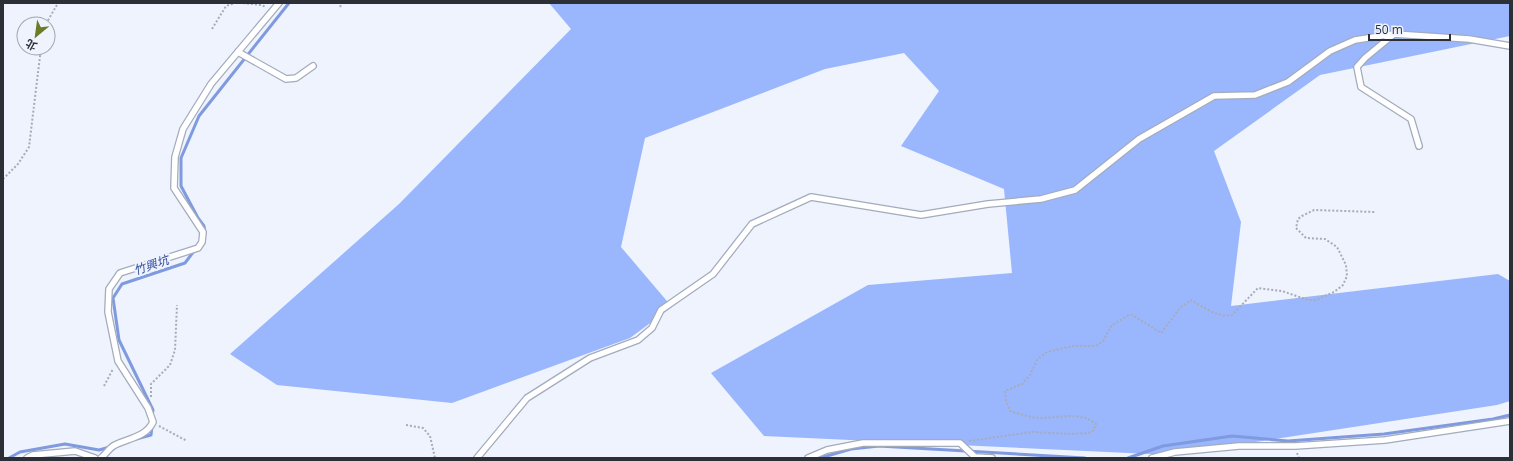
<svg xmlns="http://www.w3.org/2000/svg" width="1513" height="461" viewBox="0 0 1513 461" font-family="'Open Sans','Noto Sans TC',sans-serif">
<rect width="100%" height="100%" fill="#eef3fe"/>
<polygon fill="#9ab6fd" points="549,3 1510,3 1510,36 1320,75 1214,151 1241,222 1231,306 1498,274 1510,281 1510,401 1497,405 1171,455 764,436 711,373 868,285 1012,273 1004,189 901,146 939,91 904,53 825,69 645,138 621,247 672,307 630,338 452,403 277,385 230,354 399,204 571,29"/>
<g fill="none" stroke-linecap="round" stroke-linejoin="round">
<g stroke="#7f9adf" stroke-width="3">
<polyline points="205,233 204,226 198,218 181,186 181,158 199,116 289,3"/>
<polyline points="152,416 153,410 119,340 113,298 122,284 185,263 194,251"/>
<polyline points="136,439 151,435 152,426"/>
<polyline points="9,458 20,452 65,444 99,450 110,447"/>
<polyline points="820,458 851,449 879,446 1085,458"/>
<polyline points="1128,458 1163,446 1232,436 1288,441 1384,434 1493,419 1510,415"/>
</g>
<g stroke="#a3abbc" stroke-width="8">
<g id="service">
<polyline points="238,52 286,79 296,78 313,66"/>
<polyline points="1419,146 1411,119 1361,87 1357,67 1365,58 1394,34 1469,39 1510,46"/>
<polyline points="27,458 33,455 75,451 95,458"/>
<path d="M101,458C106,454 110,447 115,445C129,438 146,437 153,422L148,408L118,361L108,312L109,289L120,273L198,248L202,242L203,232L174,188L175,157L183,129L211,84L279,3"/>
<polyline points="477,458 527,398 590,358 638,340 652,328 661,310 713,274 752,224 811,197 921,215 988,204 1041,199 1075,190 1139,139 1214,96 1255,95 1288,82 1330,51 1355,40 1394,34"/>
<polyline points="808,458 827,450 863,443 960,443 975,457 992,458"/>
<polyline points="1152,458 1175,452 1239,446 1295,446 1385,440 1510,421"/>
</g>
</g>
<g stroke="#a7abb5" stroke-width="2" stroke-dasharray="2 2" stroke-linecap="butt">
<polyline points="243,3 261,5 266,7"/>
<polyline points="340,7 342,3"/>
<polyline points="46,24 58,3"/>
<polyline points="212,29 226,6 235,3"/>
<polyline points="3,179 18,164 29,147 41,48"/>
<polyline points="104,386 113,369"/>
<polyline points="151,397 151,384 170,365 175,350 177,305"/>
<polyline points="406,425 423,428 430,436 435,458"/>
<polyline points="159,426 187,441"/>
<path d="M969,441L1032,432L1071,434L1088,433L1093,431L1096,424C1081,411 1059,418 1041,418C1031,418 1020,414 1010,411L1006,401L1005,391L1022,384L1030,375L1037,360L1047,352L1073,346H1096L1103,341L1112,325L1129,315H1132L1161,333L1180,308L1191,300C1203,307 1218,318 1232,315L1258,288L1282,291L1308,300H1316L1334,292L1343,285L1347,276L1346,265L1337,247L1325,239L1306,238L1296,228L1298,219L1302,216L1314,210L1375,212"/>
<polyline points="1297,453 1299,458"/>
</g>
<use href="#service" stroke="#fff" stroke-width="5.5"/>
</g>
<g text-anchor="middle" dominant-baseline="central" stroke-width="4" stroke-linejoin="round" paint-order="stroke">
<g font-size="12" font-style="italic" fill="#30499b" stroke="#eef3fe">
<text transform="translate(151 265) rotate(-19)">竹興坑</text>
</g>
</g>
<rect width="1513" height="461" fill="none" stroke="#2c2f36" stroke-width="8"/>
<g transform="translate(36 36) rotate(209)"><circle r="19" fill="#eef3fe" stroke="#a0a5ae"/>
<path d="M0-3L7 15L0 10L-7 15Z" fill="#6d7a26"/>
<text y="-6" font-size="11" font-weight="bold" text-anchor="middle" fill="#2c2f36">北</text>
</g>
<path d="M1369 34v6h81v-6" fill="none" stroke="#2c2f36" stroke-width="2"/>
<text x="1375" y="34" font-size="12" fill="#2c2f36" stroke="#eef3fe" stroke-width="3" paint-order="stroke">50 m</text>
</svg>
